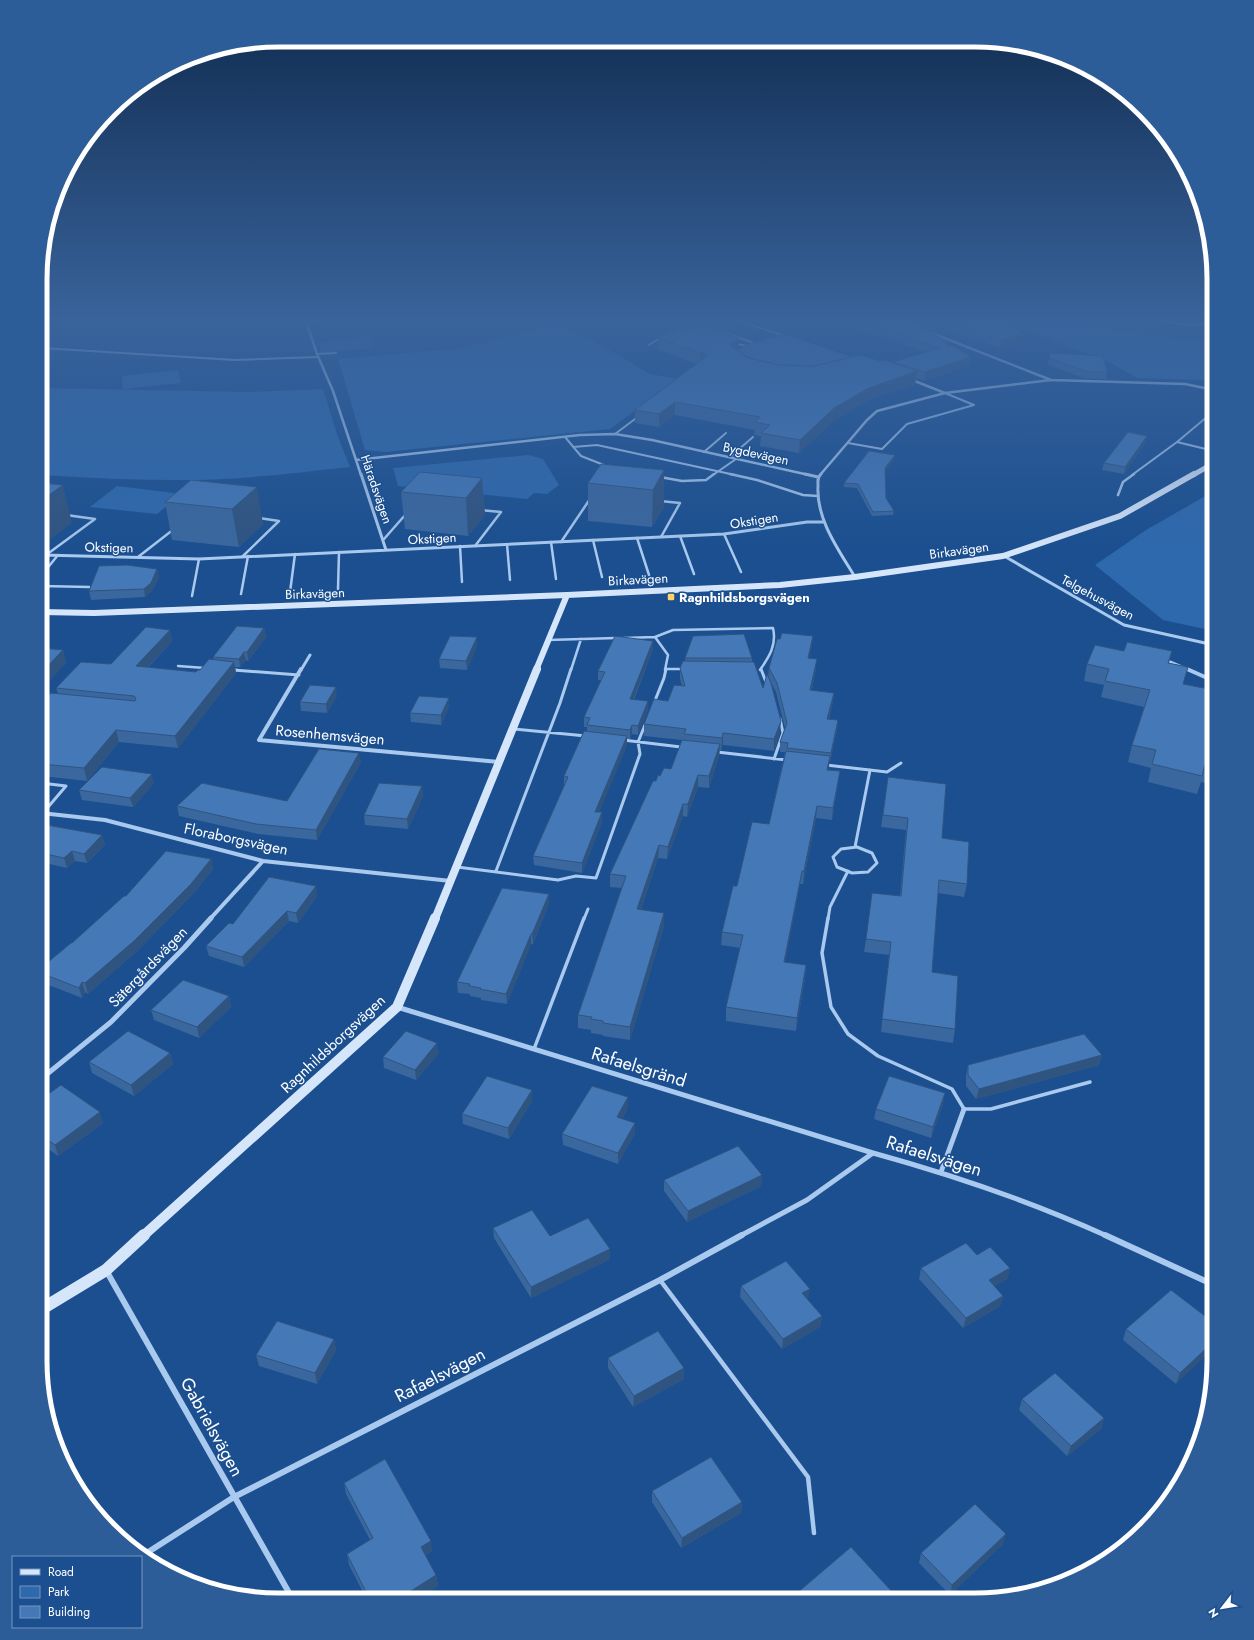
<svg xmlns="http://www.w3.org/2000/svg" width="1254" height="1640" font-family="Jost,sans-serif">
<rect width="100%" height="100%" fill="#1b4f8f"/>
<path fill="#2e69ad" d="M524,321H548L592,340L650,374L678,379L610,429L385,452L365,450L338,359L462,348L539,329Z
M1007,321H1075L1106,329L1184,340H1214V379L1202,380L1137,378L1106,360L1058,343Z
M372,336L374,348L321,353L319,343Z
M178,370L181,383L123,389L122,376Z
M42,388L248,392L323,389L338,437L350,467C295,473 238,480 182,480C135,480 88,478 42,475Z
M528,455L543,459L559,485L547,494L534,493L527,499L398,486L393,468Z
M117,486L182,494L157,514L90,507Z
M1214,491V631L1163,620L1095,565L1146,530Z"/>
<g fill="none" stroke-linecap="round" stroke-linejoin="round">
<path stroke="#a9c9ee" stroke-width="2" d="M739,321L782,335
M1161,321L1188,325L1214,323
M307,324L322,321
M720,331L754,343
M735,344L749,346
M649,345L663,336L680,331
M42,348L235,360L318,357
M317,354L336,353
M615,434L639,416
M565,437L581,456L604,465
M1177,442L1214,411
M848,443L882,449L907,424L974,405L945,393
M573,447L597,445L735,475
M704,452L726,433
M730,457L753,437
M713,475L736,459
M1132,475L1177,442L1214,451"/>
<path stroke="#a9c9ee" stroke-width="2.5" d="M730,474L757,480L803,495L818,496
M660,477L682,481L706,480L714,474
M1118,495L1123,482L1134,474
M660,501L680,503L661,537
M724,534L741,572
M680,536L694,574
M637,538L649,575
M384,539L406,514
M593,540L602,577
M551,542L556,579
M561,542L590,499
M507,544L510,580
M460,546L462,582
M475,546L501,512L480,510
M46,555L95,519L66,515
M138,557L174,529
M242,557L279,521L259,518
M41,576L58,555
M41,586L89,587
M338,589L339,552
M290,592L295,554
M241,594L248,556
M192,596L199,559
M655,637L673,630L773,628C777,645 769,657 760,670
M624,638L655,637L668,655L665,670
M548,640L616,638
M178,666L205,668
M665,669H684
M233,670H237
M571,670L581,639"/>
<path stroke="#a9c9ee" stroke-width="3" d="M761,669L766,682
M233,670L299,675
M41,695L50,696
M654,703L664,678L666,669
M514,729L586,736
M623,740L681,747
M717,752L787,760
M774,759L783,733L780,719
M826,765L887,772L901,763
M41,783L66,786L43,813
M855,847L870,770
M857,847L872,853L877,863L868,872L852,873L837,867L833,857L841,849Z
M457,867L558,880L576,876L596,878L640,754L638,742L645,725
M496,871L560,703L571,669
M584,919L588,909
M828,919L830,907L848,871"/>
<path stroke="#a9c9ee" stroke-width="3.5" d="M828,918L822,953L831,1007L848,1034L878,1056L952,1089L964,1109H991L1090,1082
M534,1049L584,918"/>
<path stroke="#a9c9ee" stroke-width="4.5" d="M660,1280L808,1477L814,1533"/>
<path stroke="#a9c9ee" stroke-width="2.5" d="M306,321L317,354L333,391L361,475
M929,332L1051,380
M912,380L945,393
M356,460L580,435L615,434L652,440L809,475
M820,475L867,420L877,411L945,393L1051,380L1185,384L1214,390"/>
<path stroke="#a9c9ee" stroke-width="3" d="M361,474L386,550
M805,474L818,477
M821,474C817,478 818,481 818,486C816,519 838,549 855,577
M42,555L199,559L724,534L807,522H823
M1004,556L1124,625L1214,645
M1170,662L1189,670
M301,670L310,655"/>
<path stroke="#a9c9ee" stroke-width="4" d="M301,669L259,740L499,762
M1187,669L1214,681
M41,813L105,820L263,861L451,881
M210,919L263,861"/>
<path stroke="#a9c9ee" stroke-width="5" d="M397,1007L873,1153
M41,1079L111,1022L184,948L211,918
M941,1172L964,1109
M740,1236L807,1200L873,1153C953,1175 1032,1202 1107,1236"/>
<path stroke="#a9c9ee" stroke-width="6" d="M1105,1235L1214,1285
M107,1272L292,1598
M142,1556L234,1497L660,1280L742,1235"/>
<path stroke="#d6e6fa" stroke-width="5" d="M1193,475L1214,463"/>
<path stroke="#d6e6fa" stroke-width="6" d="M41,612L94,613L567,595L780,585L855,577L1003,556L1120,516L1194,474
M536,670L567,595"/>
<path stroke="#d6e6fa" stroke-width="8" d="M435,919L537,669"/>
<path stroke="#d6e6fa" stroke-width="10" d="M143,1236L397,1007L435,918"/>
<path stroke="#d6e6fa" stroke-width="12" d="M40,1310L106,1270L144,1235"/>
</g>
<path fill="#3a679d" d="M836,321H913L948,343V346L970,365L924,381L916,378L915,384L868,400L833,421L799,453L760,446L761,436L754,435L755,430L675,415L659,427L635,423V410L696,364L658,349V337L739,338L738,350L851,357L892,363L893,362L926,352Z
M925,321H1008L1022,342L1000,348Z
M1050,353L1107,372L1106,379L1084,378L1048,365Z
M1147,436L1145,443L1124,474L1102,470L1104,463Z
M895,455L894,459L885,471L886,498L894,511L893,515L872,516L857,488L844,487V483Z
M664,470V507L652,527L588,521V483Z
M482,478L485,515L468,536L405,529L401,492Z
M191,480L263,524L239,547L172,540L165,502Z
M157,569L159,577L152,591L145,597L91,600L89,591Z
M264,628L266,637L248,661L246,660L240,667H235L236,673L178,748L119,742L87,781L41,776V708L44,705L43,701L58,694L56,688L111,664L170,630L172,641L148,668L196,672L200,670L214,660L213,657Z
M477,637V646L467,670L440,668L439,659Z
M812,645L809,658L816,668L812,690L834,693L833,702L829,719L838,720L837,730L830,762H829L828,770L840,771L838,783L832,820L816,818L803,884H800L785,962L806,965L805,978L796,1031L726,1021V1007L740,948L721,945L722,932L737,886L769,824L785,752H780V742L785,728L776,692L768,677L769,668Z
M41,648L63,650L66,663L46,684H41Z
M653,649L634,700L648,710L638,735L632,734L630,739H627V745L599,812H602V822L582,873L534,865L533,856L564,786V776L587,731V727H584V717L601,680H598V671Z
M1124,651H1172L1169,663L1184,684L1214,690V785L1201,782L1197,794L1148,782L1151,768L1128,762L1132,745L1144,707L1101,697L1104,685L1084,681L1087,664Z
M685,658H752V662L780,733L774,751L723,745L721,750H720L719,756L709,788L698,787L687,817L683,816L667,859L658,858L641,910L664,913V926L630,1040L603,1036V1035L591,1033V1030L578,1028V1015L622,888L610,887V874L656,781L660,776L671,769L682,740L644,736V724L668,701L682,686L680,679V668L685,661Z
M337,696L327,713L301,711L300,702Z
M449,707L441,725L411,722L410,713Z
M361,762L317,840L258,834L179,816L177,806L287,801Z
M888,777L942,838L967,884L964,897L938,893L932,972L955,1029L953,1043L881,1032L889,955L864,952L866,939L900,896L906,830L881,827Z
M154,783L133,807L82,800L79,790Z
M422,786L423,796L408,829L365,825L364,815Z
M41,824L102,835L105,845L87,863L75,861L67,868L41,862Z
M211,859L213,869L193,894L137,951L88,994L85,992L82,998L41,982V968L72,943L126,896Z
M317,896L298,923L289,921L244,967L209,956L206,946L233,924Z
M549,904L533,944H531L507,1004L481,1000V998L470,996V994L458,993L457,982Z
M229,996L231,1007L199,1038L154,1020L151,1010Z
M170,1053L173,1064L134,1096L92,1073L89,1062Z
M439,1053L416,1080L384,1068L383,1057Z
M1102,1055L1099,1065L976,1099L966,1086V1076L968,1065Z
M532,1090V1101L509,1139L463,1124L462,1114Z
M945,1093L943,1104L931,1138L874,1119L876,1109Z
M628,1097V1108L622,1119L635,1133L618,1164L563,1145L562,1134Z
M40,1100L103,1123L58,1156L40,1143Z
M762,1175L761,1186L687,1222L664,1191V1180Z
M493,1228L550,1236L610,1249V1259L531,1298L494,1238Z
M977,1255L1010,1268L1007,1279L994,1286L1003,1296L1000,1306L963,1328L919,1279L921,1268Z
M741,1286L808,1300L822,1316L820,1327L782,1349L740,1297Z
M1214,1323L1176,1384L1123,1340L1126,1329Z
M334,1339L336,1350L317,1384L259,1366L256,1355Z
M608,1358L684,1368V1379L633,1407L608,1368Z
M1022,1399L1104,1418L1101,1429L1067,1456L1019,1410Z
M344,1483L432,1551L425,1556L436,1575L438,1586L418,1598H366L349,1565L347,1554L370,1540L346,1494Z
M652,1491L742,1502L741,1513L681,1548L652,1502Z
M1003,1544L950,1595L919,1563L921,1553Z"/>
<path fill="#305480" d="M1023,334L1022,342L1000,348L1001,340Z
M739,338L738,350L731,355V346L732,343Z
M704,351V364L700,365V353Z
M971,357L970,365L924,381L925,372Z
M917,371L915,384L868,400L833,421L799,453L800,440L834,408L869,388Z
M675,402V415L659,427V414Z
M1147,436L1145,443L1124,474L1125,467Z
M895,455L894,459L885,472V468Z
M664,470V507L652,527L653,490Z
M482,478L485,515L468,536L466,498Z
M63,485L72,523L42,546V500Z
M257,487L263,524L239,547L232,509Z
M157,569L159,577L152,591L145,597L144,589Z
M264,628L266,637L248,661L247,652Z
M170,630L172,641L138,678L136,666Z
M813,636L812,645L807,667L808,658Z
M477,637V646L467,670L466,661Z
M653,641V649L630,708V699Z
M63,650L66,663L46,684L43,671Z
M244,652L246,660L240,667L239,659Z
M817,659L816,668L810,699V690Z
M234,662L236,673L178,748L175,736Z
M336,687L337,696L327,713L326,704Z
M834,693L833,702L826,728L827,719Z
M449,698V707L441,725V715Z
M49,700L47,713L43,701Z
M648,701V710L638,735V726Z
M838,720L837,730L830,762L831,753Z
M781,721L780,733L774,751V739Z
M632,725V734L630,739V730Z
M116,730L119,742L87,781L84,768Z
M723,733V745L721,750L722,738Z
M627,736V745L596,821L595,812Z
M720,744L719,756L709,788V776Z
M359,753L361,762L317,840L316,830Z
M830,756L829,768L826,782L827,770Z
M840,771L838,783L832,820L833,808Z
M152,774L154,783L133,807L130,798Z
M698,775V787L687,817L688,804Z
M422,786L423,796L408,829L407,819Z
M683,804V816L667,859L668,847Z
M817,806L816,818L803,884L804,871Z
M602,812V822L582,873V863Z
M102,835L105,845L87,863L84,854Z
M659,845L658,858L637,922V909Z
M72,851L75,861L67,868L64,858Z
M211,859L213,869L193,894L137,951L88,994L85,983Z
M802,871L800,884L783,975L784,962Z
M316,886L317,896L298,923L296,913Z
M549,894V904L533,944L532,934Z
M287,911L289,921L244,967L242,957Z
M664,913V926L630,1040V1027Z
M531,934V944L507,1004L506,994Z
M806,965L805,978L796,1031L797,1018Z
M82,982L85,992L82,998L79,988Z
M229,996L231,1007L199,1038L197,1027Z
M45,1012L48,1023L41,1029V1016Z
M437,1043L439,1053L416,1080L415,1070Z
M170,1053L173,1064L134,1096L131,1085Z
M1102,1055L1099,1065L976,1099L979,1089Z
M532,1090V1101L509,1139L508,1128Z
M945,1093L943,1104L931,1138L933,1127Z
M628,1097V1108L617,1128V1117Z
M100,1112L103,1123L58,1156L55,1145Z
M635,1123V1133L618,1164V1153Z
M762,1175L761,1186L687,1222L688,1211Z
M610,1249V1259L531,1298V1287Z
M1010,1268L1007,1279L986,1291L989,1280Z
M810,1289L808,1300L801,1304L802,1293Z
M1003,1296L1000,1306L963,1328L966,1318Z
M822,1316L820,1327L782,1349L783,1339Z
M334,1339L336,1350L317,1384L315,1373Z
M1213,1342V1349L1176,1384L1180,1373Z
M684,1368V1379L633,1407L634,1396Z
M1104,1418L1101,1429L1067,1456L1071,1446Z
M742,1502L741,1513L681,1548L682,1538Z
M1006,1534L1003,1544L950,1595L952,1585Z
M431,1541L432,1551L422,1558L421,1547Z
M436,1575L438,1586L418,1598H400Z
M895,1595L894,1600H890Z"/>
<path fill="#4478b7" stroke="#305480" d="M861,321H913L916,323L948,343L947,346L952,345L971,357L925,372L893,362L940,348Z
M949,321H1008L1023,334L1001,340Z
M703,325L739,338L732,343L731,346L748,358L779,365L814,366L860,355L880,361L884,360L917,371L869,388L834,408L800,440L761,433L770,425L755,422L760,417L675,402L659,414L635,410L707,356L704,351L700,353L658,337Z
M786,334L851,357L814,366L779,365L750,358L738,350L748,344Z
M1050,353L1103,356L1107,372L1086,371L1049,358Z
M1128,432L1147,436L1125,467L1104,463Z
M869,451L895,455L885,468L886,498L894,511L873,512L858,484L844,483Z
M601,464L664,470L653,490L588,483Z
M420,472L482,478L466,498L401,492Z
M191,480L257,487L232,509L165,502Z
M42,483L63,485L42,500Z
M127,565L157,569L151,583L144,589L89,591L99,566Z
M237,626L264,628L247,652H244L239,659L213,657Z
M146,627L170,630L136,666L196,672L198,670H200L209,659L234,662L175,736L116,730L84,768L41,764V708L49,700L43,701L51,693L135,701L136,698L134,696L56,688L81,662L111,664Z
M782,633L813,636L808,658L817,659L810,690L834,693L827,719L838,720L831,753L787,748L788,743L780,742L787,723L777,683L769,668L777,639H780Z
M744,634L752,658H685L693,636Z
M450,636L477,637L466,661L439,659Z
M615,636L653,641L630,699L648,701L638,726L632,725L630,730L587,725L590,718L584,717L605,672L598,671Z
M1127,642L1172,651L1168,663L1188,667L1183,684L1214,690V766L1205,764L1202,776L1152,764L1156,750L1132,745L1150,690L1105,681L1109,669L1087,664L1095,645L1124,651Z
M41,648L63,650L43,671H41Z
M683,661L754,662L763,688L767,674L771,683L781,721L774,739L723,733L722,738L684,734L686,729L644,724L654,699L668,701L674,685L685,686L680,668Z
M310,685L336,687L326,704L300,702Z
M419,696L449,698L441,715L410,713Z
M584,731L627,736L595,812H602L582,863L533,856L568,777L564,776Z
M682,740L720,744L709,776L698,775L688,804H683L668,847L659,845L637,909L664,913L630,1027L603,1023V1021L591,1019L592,1017L578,1015L626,876L610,874L653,781H656L658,775L660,776L664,768L671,769Z
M319,749L359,753L316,830L256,824L177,806L202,783L287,801Z
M786,751L830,756L827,770L840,771L833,808L817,806L804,871H802L784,962L806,965L797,1018L726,1007L743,935L722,932L733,886H737L752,822L769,824Z
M102,767L152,774L130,798L79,790Z
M888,777L946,784L942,838L969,842L967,884L939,880L932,972L958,976L955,1029L882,1019L891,942L866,939L872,893L901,896L908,818L883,815Z
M379,783L422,786L407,819L364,815Z
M41,824L102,835L84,854L72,851L64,858L41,853Z
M166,851L211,859L191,884L134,941L85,983L82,982L79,988L41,973V968L71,943H72L124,896H126Z
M269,877L316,886L296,913L287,911L242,957L206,946L229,923L233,924Z
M502,888L549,894L532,934H531L506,994L480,989L481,988L469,986L470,984L457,982Z
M183,980L229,996L197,1027L151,1010Z
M41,1010L45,1012L41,1016Z
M128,1031L170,1053L131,1085L89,1062Z
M406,1031L437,1043L415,1070L383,1057Z
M1084,1034L1102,1055L979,1089L968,1075V1065Z
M487,1076L532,1090L508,1128L462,1114Z
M889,1076L945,1093L933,1127L876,1109Z
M61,1085L100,1112L55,1145L40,1135V1100Z
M592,1086L628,1097L617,1117L635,1123L618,1153L562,1134Z
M738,1146L762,1175L688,1211L664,1180Z
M532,1210L550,1236L588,1218L610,1249L531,1287L493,1228Z
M966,1243L977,1255L990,1247L1010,1268L989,1280L1003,1296L966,1318L921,1268Z
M786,1261L810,1289L802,1293L822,1316L783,1339L741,1286Z
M1171,1290L1214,1323L1213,1342L1180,1373L1126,1329Z
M277,1321L334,1339L315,1373L256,1355Z
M658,1331L684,1368L634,1396L608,1358Z
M1055,1373L1104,1418L1071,1446L1022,1399Z
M711,1457L742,1502L682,1538L652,1491Z
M385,1459L431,1541L421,1547L436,1575L400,1598H369L347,1554L373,1538L344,1483Z
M975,1504L1006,1534L952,1585L921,1553Z
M851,1547L895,1595L890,1600L790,1599Z"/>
<linearGradient id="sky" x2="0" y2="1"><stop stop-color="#0f2b4f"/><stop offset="0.58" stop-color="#39639b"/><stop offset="1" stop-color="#39639b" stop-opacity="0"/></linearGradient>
<rect width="1254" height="551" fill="url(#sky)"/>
<rect fill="#ffd166" stroke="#1b4f8f" stroke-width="1.5" x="667" y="593" width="8" height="8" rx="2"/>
<g text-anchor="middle" stroke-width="3" stroke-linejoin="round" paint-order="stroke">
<g font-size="13" fill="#fff" stroke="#1b4f8f">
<text transform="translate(756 453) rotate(12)" y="5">Bygdevägen</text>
<text transform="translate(377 489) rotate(71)" y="5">Häradsvägen</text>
<text transform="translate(754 520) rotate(-9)" y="5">Okstigen</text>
<text transform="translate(432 538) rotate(-3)" y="5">Okstigen</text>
<text transform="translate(109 547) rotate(1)" y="5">Okstigen</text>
<text transform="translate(959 550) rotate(-8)" y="5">Birkavägen</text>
<text transform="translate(638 579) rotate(-3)" y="5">Birkavägen</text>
<text transform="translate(315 593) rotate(-2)" y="5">Birkavägen</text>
<text transform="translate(1098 597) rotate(28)" y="5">Telgehusvägen</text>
</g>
<g font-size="13" font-weight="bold" fill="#fff" stroke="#1b4f8f" text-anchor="start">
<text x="679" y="602">Ragnhildsborgsvägen</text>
</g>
<g font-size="15" fill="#fff" stroke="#1b4f8f">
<text transform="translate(330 735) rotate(5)" y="5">Rosenhemsvägen</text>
<text transform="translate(236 839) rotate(12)" y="5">Floraborgsvägen</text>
<text transform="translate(148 967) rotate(-46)" y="5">Sätergårdsvägen</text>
<text transform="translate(333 1044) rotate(-43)" y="5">Ragnhildsborgsvägen</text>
</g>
<g font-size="18" fill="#fff" stroke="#1b4f8f">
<text transform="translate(639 1067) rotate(17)" y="6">Rafaelsgränd</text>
<text transform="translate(934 1156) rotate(17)" y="6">Rafaelsvägen</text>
<text transform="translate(440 1375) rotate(-27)" y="6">Rafaelsvägen</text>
<text transform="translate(212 1427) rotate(61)" y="6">Gabrielsvägen</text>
</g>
</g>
<path d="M0 0H1254V1640H0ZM279 47H975A232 232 0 0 1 1207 279V1361A232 232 0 0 1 975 1593H279A232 232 0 0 1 47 1361V279A232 232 0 0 1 279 47Z" fill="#2d5d98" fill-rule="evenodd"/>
<path fill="none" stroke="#fff" stroke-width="5" d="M279 47H975A232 232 0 0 1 1207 279V1361A232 232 0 0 1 975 1593H279A232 232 0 0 1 47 1361V279A232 232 0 0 1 279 47Z"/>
<rect x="12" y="1556" width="130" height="72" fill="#1b4f8f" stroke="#7695bc"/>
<rect x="20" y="1569" width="20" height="6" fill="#d6e6fa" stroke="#7695bc"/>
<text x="48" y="1576" font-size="12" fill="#ffffff">Road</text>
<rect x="20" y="1586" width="20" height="12" fill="#2e69ad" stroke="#7695bc"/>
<text x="48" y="1596" font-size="12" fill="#ffffff">Park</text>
<rect x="20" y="1606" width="20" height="12" fill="#4478b7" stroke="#7695bc"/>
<text x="48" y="1616" font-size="12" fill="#ffffff">Building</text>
<g transform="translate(1222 1608) rotate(239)" stroke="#1b4f8f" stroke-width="3" paint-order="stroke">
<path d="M0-3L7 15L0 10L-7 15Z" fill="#ffffff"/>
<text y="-6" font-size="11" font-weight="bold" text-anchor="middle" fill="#ffffff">N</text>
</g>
</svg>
